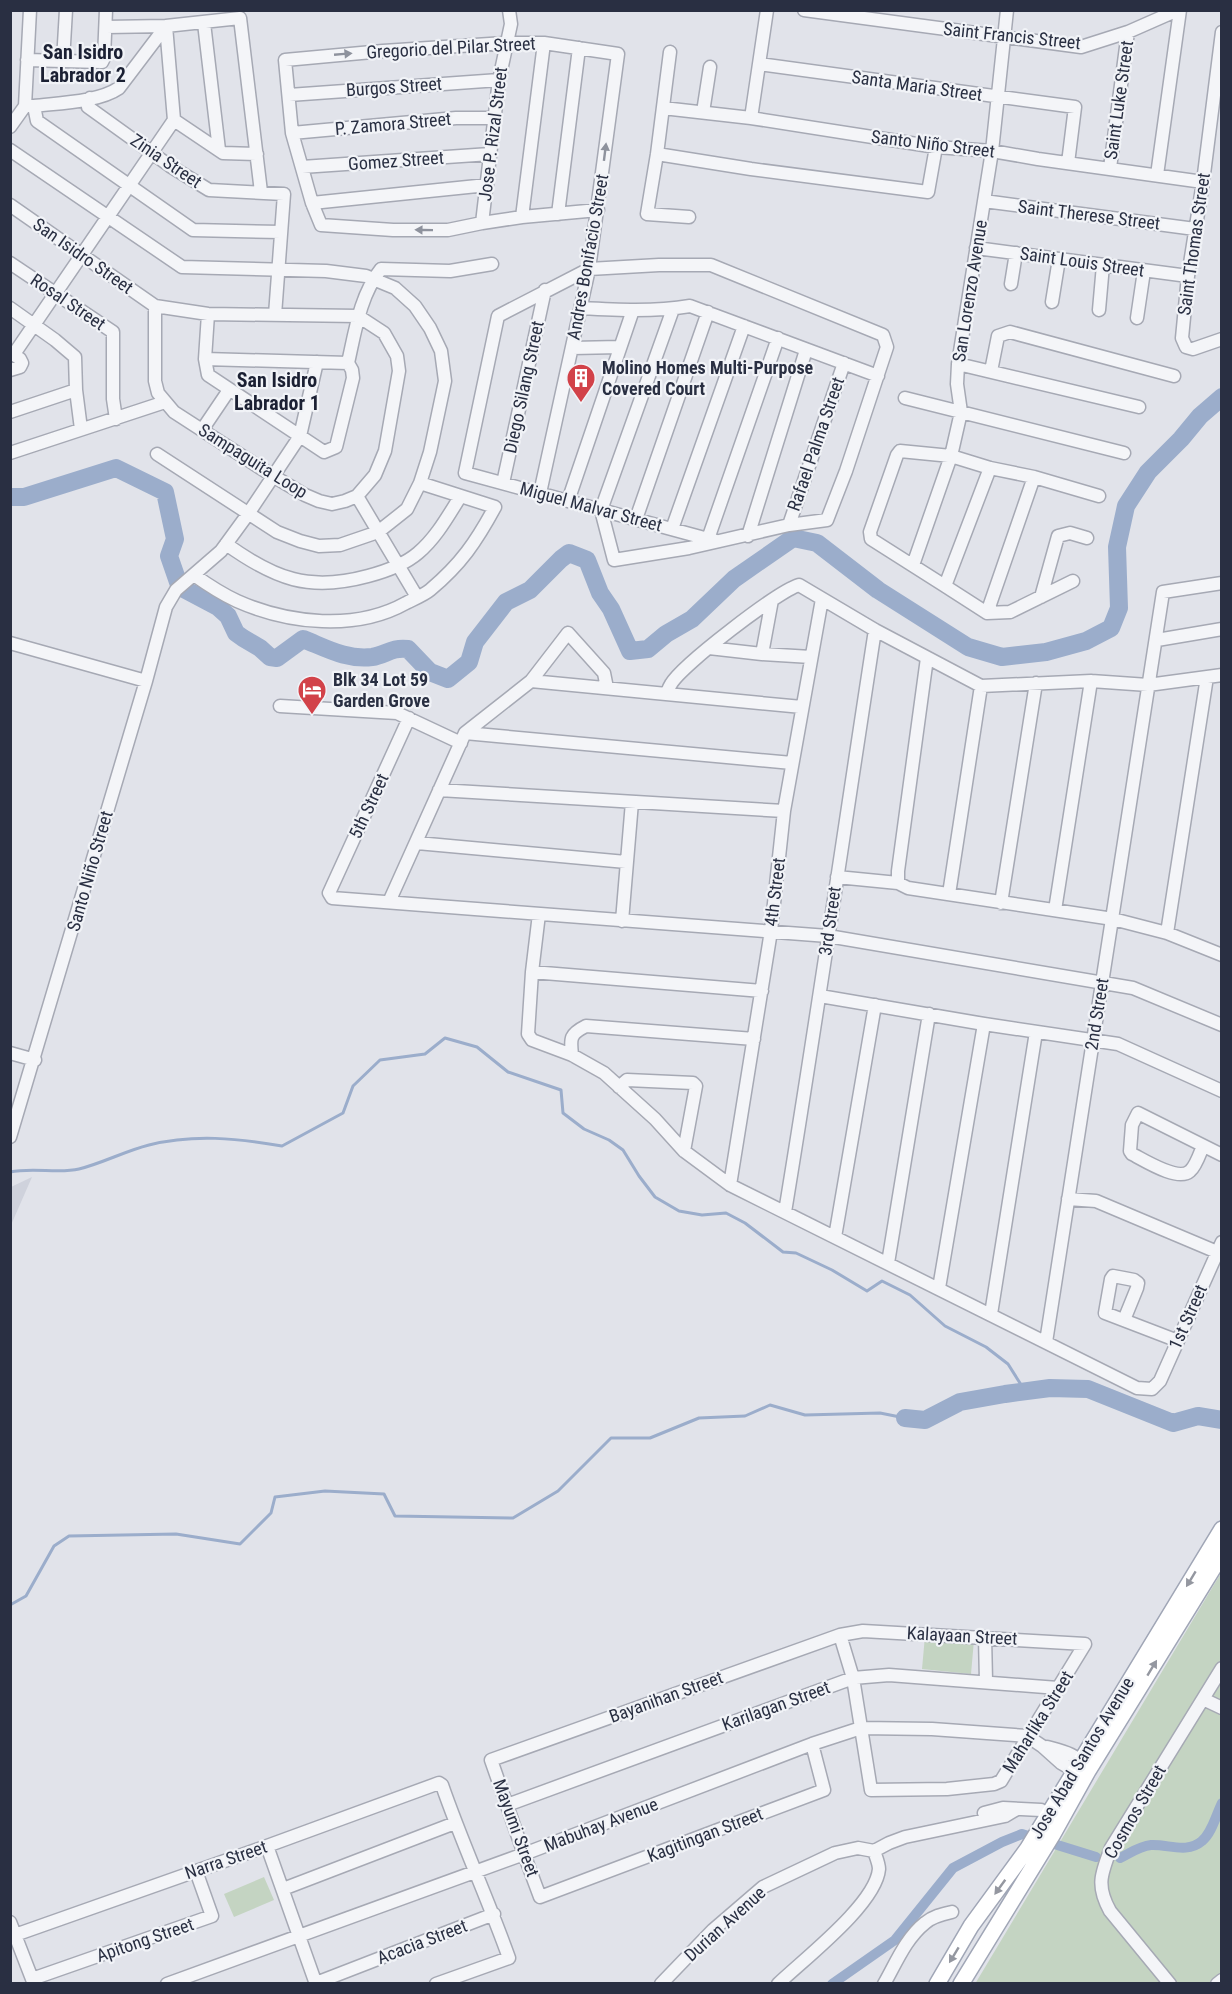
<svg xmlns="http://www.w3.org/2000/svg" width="1232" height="1994" font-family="'Roboto Condensed',sans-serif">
<rect width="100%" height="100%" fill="#e1e3ea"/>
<path fill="#cfd2dc" d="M32,1177L11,1225V1187Z"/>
<path fill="#c4d4c2" d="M1221,1573V1983L975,1984Z
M925,1636L974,1640L971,1674L922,1669Z
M264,1877L274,1900L234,1917L224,1894Z"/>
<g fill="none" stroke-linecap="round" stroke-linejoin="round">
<path stroke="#9badcb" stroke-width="3" d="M10,1172C33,1167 59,1174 79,1169C103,1163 125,1151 149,1145C193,1134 237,1138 282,1146L343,1113L353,1086L380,1060L425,1054L445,1038L477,1047L508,1072L561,1090L563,1113L584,1129L609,1140L623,1150L639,1176L655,1197L679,1211L702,1215L726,1213L745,1223L783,1252L796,1253L832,1270L867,1291L882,1281L910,1295L945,1326L986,1347L1008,1364L1025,1391
M10,1605L26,1596L54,1546L69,1536L176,1534L240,1544L271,1513L275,1497L325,1491L384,1494L395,1516L513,1518L558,1491L611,1438H650L699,1418L745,1416L770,1405L805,1415L880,1413L905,1418"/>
<path stroke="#9badcb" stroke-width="10" d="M1120,1858C1130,1853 1140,1846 1151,1845C1168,1844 1187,1854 1202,1841C1212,1833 1216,1815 1222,1803
M832,1984L895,1940L953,1868L1002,1842L1022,1834L1096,1857"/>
<path stroke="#9badcb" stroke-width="18" d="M10,497H24L116,468L165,492L175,539L169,556L178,582L184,589L218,607L228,616L236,633L243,638L260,648L270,657L277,658L303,639C326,648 346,660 372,657C386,655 391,647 408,649L430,672L448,679L469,662L475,642L506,602L530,590L561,559L569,553L587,560L600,593L611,609L630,651L648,649L666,634L692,619L734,579L793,538L817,543L878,590L968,647L1002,657L1046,652L1086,641L1111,628L1119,608L1117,547L1126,506L1148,472L1181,439L1200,416L1222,397
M905,1418L925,1420L960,1402L1005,1394L1050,1388L1088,1389L1173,1423L1198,1416L1222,1420"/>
<g stroke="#a6a9b4" stroke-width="15">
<path id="minor" d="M66,10L63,61L102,62L104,58L106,10
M804,10L1081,47L1128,32L1178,10
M204,23L219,150
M106,27L166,26L240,18L261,192
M1222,32L1203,182L1188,276L1182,338L1186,347L1193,349L1222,339
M670,52L657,154L647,214L689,217
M27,60L63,61
M759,64L1075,107L1068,163
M289,95L499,80
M90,98L88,107L170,166L209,190L284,194L275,315
M25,106H34C58,103 99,102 119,88L166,26
M25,106L30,10
M34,106L37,121L193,230L281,232
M663,108L751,118L936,147L992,151L1038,159L1203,182
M703,112L710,67
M751,118L767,10
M174,120L223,153L257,154
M10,127L25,106
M292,133L456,118H495
M10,150L182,267L326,271L366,276L395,288L415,306L430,328L441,351L445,381L430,452L420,483L407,509L378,532L340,545L319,546L300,541L277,532L157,454
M657,154L751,169L928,192L936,147
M302,167L490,154
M1110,168L1128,32
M1157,175L1180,10
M984,201L1195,229
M312,203L487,185
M10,205L155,306L208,314L358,316L384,333L397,356L399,371L385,451L375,475L357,496L345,501L332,504L319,501L305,495L273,476L174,412L158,393L155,381V306
M558,214L579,48
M522,217L544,43
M482,223L499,80L511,24L509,10
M976,248L1188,276
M10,263L113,332V399L116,419
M1011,284L1016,253
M1052,302L1059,259
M10,308L55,340L75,357L76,390L81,429
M581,308C617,310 654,312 690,306L878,376
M673,309L601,510L614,560L689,548L789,525L827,520L846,471L887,347L883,335L711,265H659L589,269L498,316L465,473C546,495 627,517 708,539L717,541
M1099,310L1103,265
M208,314L205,359L208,375L324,452L336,447L353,378L352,370L348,363C355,332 360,295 381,269L450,271L492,264
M1137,318L1144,271
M572,348L620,347
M10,352L20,359L22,363L20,367L10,370
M14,354L174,120L166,26
M205,359L348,363
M958,364L1139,407
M991,371L998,336L1010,332L1174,376
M905,398L1124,453
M10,412L76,390
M202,430L229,390
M10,453L165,402
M990,468L945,586L871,539L870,532L897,455L900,451L951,456L990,468L1034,477L1099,496
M503,483L545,290
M540,493L589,269L618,54L544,43H505L383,51L285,60L292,133L312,203L321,225L393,230H448L482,223L522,217L598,210
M357,496L417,597
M568,501L633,310
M636,519L708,312
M789,525L844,363
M672,529L744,326
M748,536L806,350
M708,539L778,338
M226,544C275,579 309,592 368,576C387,571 404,565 418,553C436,538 448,516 460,497
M913,565L951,456L961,412L957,384L958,364L992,151L1007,10
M194,575C208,585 222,594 237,601C289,624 356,631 406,603C414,599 424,595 430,590C461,564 476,542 495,507L420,483
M945,586L987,613L1010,612L1073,581
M1041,597L1058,536L1070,533L1087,538
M987,613L1034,477
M1157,640L1222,629
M10,643L146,681
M709,648L762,654L811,657
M762,654L772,600
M531,681L802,707
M667,693C668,690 669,687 671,684C682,665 778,591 799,585L875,630L981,686L1091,681L1148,685L1222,675
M280,706L397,713L461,743
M409,718L329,893L332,898L828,936L1133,988L1222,1025
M465,733L792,763
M439,790L784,811
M417,843L626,862
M837,877L898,883L908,888L1113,919L1167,933L1222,955
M898,883V871L927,658
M949,894L981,686
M389,902L465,733L531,681L568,633L604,673L607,688
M1001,903L1036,683
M1055,910L1091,681
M539,914L532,972L528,1034L532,1040L572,1055L604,1073L655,1119L684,1151L730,1185L1137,1388L1152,1389L1160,1381L1222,1242
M622,921L632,802
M1167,933L1207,677
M532,972L762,991
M820,996L984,1024L1118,1044L1222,1091
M10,1053L35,1060
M572,1055C570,1038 570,1034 586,1026L754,1039
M619,1087L627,1080L693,1083L696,1086L684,1151
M10,1137L146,681L166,607L176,590L221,551L248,514L300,436L317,362
M1203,1146C1200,1153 1196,1166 1190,1171C1178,1182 1144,1160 1132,1154L1130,1151L1132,1125L1138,1113L1222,1155
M730,1185L771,931L784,811L822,599
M1068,1199L1096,1201L1217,1252
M785,1212C817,1018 845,824 875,630
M835,1237L875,1005
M888,1263L929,1014
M939,1288L984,1024
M991,1314L1036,1032
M1124,1320L1137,1288L1138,1283L1134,1280L1113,1276L1111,1279L1105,1313L1178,1341
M1046,1342L1163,592L1222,583
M985,1637L986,1681
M1203,1699L1222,1708
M812,1744L824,1790L540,1897L524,1854L491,1760L840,1635L863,1631L1085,1644L1001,1781L994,1784L947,1789L871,1790L853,1678L840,1635
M1047,1747C1061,1751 1077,1754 1086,1767
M507,1805L853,1678L889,1675L1058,1688
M984,1813L1003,1808L1041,1810L1056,1820
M267,1846L316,1984
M283,1889L455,1823
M10,1922L34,1984
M15,1935L267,1846L439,1783L442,1785C462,1843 488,1899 509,1958L436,1984
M32,1979L212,1916L196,1871
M316,1983L494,1914
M167,1984L524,1854L812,1744L861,1728L932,1729L1027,1736L1042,1746L1061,1763L1075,1771H1083
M661,1984L713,1930L763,1887L835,1853L858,1848L874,1851L889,1843L905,1837L1005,1816L1017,1809
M778,1984C804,1959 876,1904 879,1869C879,1864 876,1857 874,1851
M884,1984C896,1963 906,1938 925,1923C933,1916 943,1914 952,1912
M1170,1984L1110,1911C1096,1886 1101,1874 1111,1848L1222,1668
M1217,1984L1222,1980"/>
</g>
<g stroke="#a0a6b6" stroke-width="18">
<path id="major" d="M937,1984L971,1926L1028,1848L1222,1529
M961,1984L1053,1834L1088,1771L1222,1554"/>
</g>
<use href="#minor" stroke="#f4f5f8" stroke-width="12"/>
<use href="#major" stroke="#fff" stroke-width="15"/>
</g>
<defs><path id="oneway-solid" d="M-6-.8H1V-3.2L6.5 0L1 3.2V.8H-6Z" transform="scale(1.5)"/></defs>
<g fill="#8e929d">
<use href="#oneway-solid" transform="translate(343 54) rotate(-5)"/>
<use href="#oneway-solid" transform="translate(605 152) rotate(-83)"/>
<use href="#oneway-solid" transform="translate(424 230) rotate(-179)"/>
</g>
<g fill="#9497a0">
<use href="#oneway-solid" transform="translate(1191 1579) rotate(121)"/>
<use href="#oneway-solid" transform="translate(1152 1668) rotate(-59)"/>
<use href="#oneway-solid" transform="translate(1000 1887) rotate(126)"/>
<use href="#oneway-solid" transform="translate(954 1955) rotate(121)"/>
</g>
<defs>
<g id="building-pin" transform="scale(1.5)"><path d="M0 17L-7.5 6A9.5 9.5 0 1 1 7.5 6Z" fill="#d24249" stroke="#f1f3f7"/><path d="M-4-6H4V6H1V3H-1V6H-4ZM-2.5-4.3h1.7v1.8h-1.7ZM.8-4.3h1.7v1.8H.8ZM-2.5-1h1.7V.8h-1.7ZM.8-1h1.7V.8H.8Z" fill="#fff"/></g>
<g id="hotel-pin" transform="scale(1.5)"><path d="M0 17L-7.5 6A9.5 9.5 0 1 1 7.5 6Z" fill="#d24249" stroke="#f1f3f7"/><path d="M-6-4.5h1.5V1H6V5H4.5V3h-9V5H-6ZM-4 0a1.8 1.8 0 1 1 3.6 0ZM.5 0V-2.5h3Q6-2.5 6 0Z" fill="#fff"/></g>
</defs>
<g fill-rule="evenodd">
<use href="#building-pin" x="581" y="378"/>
<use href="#hotel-pin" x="312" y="690"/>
</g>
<g text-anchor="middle" stroke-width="4.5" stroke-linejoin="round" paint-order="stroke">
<g font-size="18" fill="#292f42" stroke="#f1f3f7">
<text transform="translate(1012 36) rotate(6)" y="6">Saint Francis Street</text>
<text transform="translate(451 48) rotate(-3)" y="6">Gregorio del Pilar Street</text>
<text transform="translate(917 86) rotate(8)" y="6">Santa Maria Street</text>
<text transform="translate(394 87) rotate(-4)" y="6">Burgos Street</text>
<text transform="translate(1119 100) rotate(-82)" y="6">Saint Luke Street</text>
<text transform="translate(393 124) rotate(-5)" y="6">P. Zamora Street</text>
<text transform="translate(493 134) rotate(-83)" y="6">Jose P. Rizal Street</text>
<text transform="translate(933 144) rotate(7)" y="6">Santo Niño Street</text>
<text transform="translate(166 161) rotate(34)" y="6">Zinia Street</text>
<text transform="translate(396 161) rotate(-4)" y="6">Gomez Street</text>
<text transform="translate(1089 215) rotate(7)" y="6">Saint Therese Street</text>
<text transform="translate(1194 244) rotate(-82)" y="6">Saint Thomas Street</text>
<text transform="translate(83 256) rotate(35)" y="6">San Isidro Street</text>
<text transform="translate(588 257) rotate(-80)" y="6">Andres Bonifacio Street</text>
<text transform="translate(1082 262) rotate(8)" y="6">Saint Louis Street</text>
<text transform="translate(970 291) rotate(-81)" y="6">San Lorenzo Avenue</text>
<text transform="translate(68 302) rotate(34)" y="6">Rosal Street</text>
<text transform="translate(524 387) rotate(-78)" y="6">Diego Silang Street</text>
<text transform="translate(816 444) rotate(-71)" y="6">Rafael Palma Street</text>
<text transform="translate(253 461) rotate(32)" y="6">Sampaguita Loop</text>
<text transform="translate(591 507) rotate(15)" y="6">Miguel Malvar Street</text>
<text transform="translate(369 806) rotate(-65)" y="6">5th Street</text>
<text transform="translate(90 871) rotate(-74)" y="6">Santo Niño Street</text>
<text transform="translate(775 892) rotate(-83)" y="6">4th Street</text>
<text transform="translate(830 921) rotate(-82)" y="6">3rd Street</text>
<text transform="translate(1097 1014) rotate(-81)" y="6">2nd Street</text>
<text transform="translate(1188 1317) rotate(-66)" y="6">1st Street</text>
<text transform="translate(962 1636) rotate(3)" y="6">Kalayaan Street</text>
<text transform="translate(666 1697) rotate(-20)" y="6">Bayanihan Street</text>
<text transform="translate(776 1706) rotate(-20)" y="6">Karilagan Street</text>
<text transform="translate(1038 1722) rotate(-58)" y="6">Maharlika Street</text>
<text transform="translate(1082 1758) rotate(-59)" y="6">Jose Abad Santos Avenue</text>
<text transform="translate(1135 1812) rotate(-60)" y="6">Cosmos Street</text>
<text transform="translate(601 1825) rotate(-21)" y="6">Mabuhay Avenue</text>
<text transform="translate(516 1828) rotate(70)" y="6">Mayumi Street</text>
<text transform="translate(705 1835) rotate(-21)" y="6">Kagitingan Street</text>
<text transform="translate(226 1860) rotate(-19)" y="6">Narra Street</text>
<text transform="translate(725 1924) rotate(-42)" y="6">Durian Avenue</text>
<text transform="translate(145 1940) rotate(-19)" y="6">Apitong Street</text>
<text transform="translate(422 1942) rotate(-21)" y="6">Acacia Street</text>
</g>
<g font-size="18" font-weight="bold" fill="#292f42" stroke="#f1f3f7" text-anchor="start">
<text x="602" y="374">Molino Homes Multi-Purpose<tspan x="602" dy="21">Covered Court</tspan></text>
<text x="333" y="686">Blk 34 Lot 59<tspan x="333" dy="21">Garden Grove</tspan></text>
</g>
<g font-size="20" font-weight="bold" fill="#1b2033" stroke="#f1f3f7">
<text x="83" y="59">San Isidro<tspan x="83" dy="23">Labrador 2</tspan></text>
<text x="277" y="387">San Isidro<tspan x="277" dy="23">Labrador 1</tspan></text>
</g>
</g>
<rect width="1232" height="1994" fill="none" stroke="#292f42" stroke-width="24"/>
</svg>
